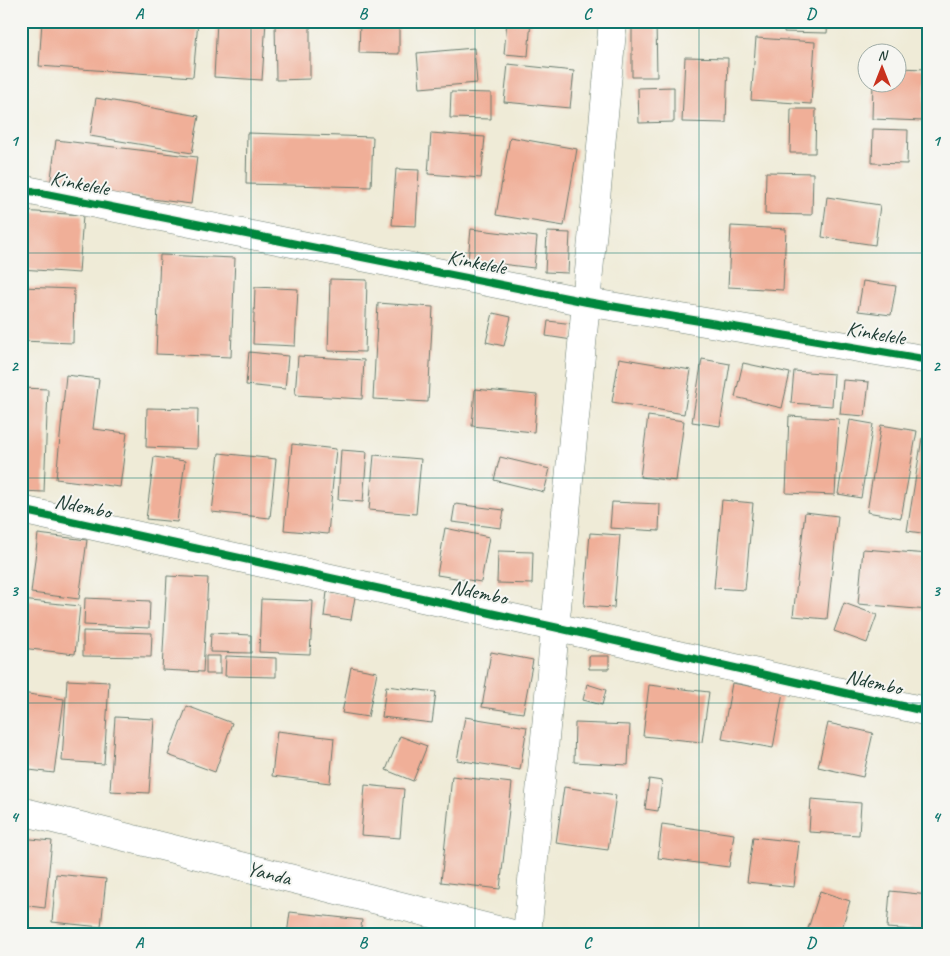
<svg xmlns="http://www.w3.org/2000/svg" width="950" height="956" font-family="Caveat,sans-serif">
<rect width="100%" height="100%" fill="#f6f6f2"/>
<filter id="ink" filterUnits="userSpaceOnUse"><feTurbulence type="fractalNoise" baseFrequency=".02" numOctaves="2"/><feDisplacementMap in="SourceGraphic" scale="10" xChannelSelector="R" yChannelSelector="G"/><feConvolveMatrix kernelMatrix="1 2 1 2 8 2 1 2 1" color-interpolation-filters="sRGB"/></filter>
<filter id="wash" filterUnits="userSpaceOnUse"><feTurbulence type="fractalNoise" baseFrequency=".0096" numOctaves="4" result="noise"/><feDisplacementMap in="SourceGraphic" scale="20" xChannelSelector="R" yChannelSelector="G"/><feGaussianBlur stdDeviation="1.12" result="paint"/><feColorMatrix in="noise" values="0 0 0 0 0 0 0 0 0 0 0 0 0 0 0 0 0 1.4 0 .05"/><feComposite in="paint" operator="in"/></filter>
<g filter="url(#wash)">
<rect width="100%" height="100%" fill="#efebd7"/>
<g id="blocks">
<path fill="#f0af98" d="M42,21H198L193,77L39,66Z
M217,21H266L262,80L214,77Z
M275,21H310V79L276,80Z
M360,21H399V54L359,53Z
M507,21H531L528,56L504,54Z
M632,21H656L657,77H632Z
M785,21H828L827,33L784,32Z
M756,38L815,42L811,104L751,100Z
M474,48L477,83L420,88L417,53Z
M685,57L728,58L726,123L682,122Z
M508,64L574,71L570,108L504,102Z
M898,68L926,69L923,121L872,119L873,82H898Z
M674,87V122L639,123L638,88Z
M451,92L491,93V119L450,118Z
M96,98L199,116L192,153L90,136Z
M791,109H816L815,153H790Z
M873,129L908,130L907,164L872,163Z
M247,133L373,137L371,187L246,184Z
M431,133L485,137L481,178L428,174Z
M510,137L577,149L564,226L496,215Z
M56,140L197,157L191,204L50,186Z
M396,169L419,170L416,226L392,225Z
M766,172L813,173L812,215L765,214Z
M827,197L880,205L875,245L822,237Z
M21,211L83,215L79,273L21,269Z
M731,226L786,229L783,290L728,287Z
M471,229L537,237L534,268L468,260Z
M547,232L570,233L568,273L545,272Z
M160,255L235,258L231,357L156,354Z
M330,279L367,280L365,352L328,351Z
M863,281L896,286L891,315L858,311Z
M21,287L74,289L73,343L21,341Z
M255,287L298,289L295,346L253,344Z
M378,303L433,307L428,402L373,399Z
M493,313L511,317L504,346L486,342Z
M548,321L574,324L572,340L546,336Z
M249,352L288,356L285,389L246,385Z
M298,356L364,360L362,399L295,395Z
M619,358L691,370L684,414L612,402Z
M702,359L730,364L720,426L692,422Z
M743,363L790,373L782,408L735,397Z
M794,371L834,374L832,406L791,403Z
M66,375L99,379L93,429L127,433L120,487L56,479Z
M843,380L869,382L865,416L840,414Z
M21,388L48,389L44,492L21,491Z
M475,389L537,395L534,432L472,426Z
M147,408L198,409L197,449L146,447Z
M648,416L684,421L676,481L640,477Z
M789,416L839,419L835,495L786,493Z
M850,420L873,424L861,498L838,494Z
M881,425L917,431L901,518L867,512Z
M922,438L929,439V534L907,531Z
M292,444L336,449L328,534L284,530Z
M341,450L367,452L363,502L338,500Z
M219,453L276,459L270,518L212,512Z
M374,455L421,459L416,514L369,510Z
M154,457L185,461L177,522L146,519Z
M500,457L550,469L544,492L494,480Z
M722,500L753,503L745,590L714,588Z
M612,502L660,504L659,531L610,528Z
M455,504L504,510L501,528L452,522Z
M805,512L838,516L827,619L793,616Z
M445,528L489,537L481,582L437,575Z
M590,533L620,535L614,608L584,606Z
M38,534L87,540L79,599L31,593Z
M863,549L929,554L928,610L858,604Z
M498,551L533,552L532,584L497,583Z
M167,576L208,578L203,672L162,670Z
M327,592L355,597L351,620L324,616Z
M85,598L150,601L149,628L84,625Z
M261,599L313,601L310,654L259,652Z
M21,600L80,606L75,654L21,648Z
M844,603L877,615L867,643L834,631Z
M83,631L152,633L151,657L83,656Z
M211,633L251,635V653L210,652Z
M491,652L533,660L523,713L482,707Z
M206,656H220V674H206Z
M226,656L276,658V677L225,676Z
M589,656H609V669H589Z
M351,667L377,672L368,717L342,713Z
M67,680L109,682L104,764L62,761Z
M732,683L783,692L773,748L722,739Z
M587,684L606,690L602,705L583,700Z
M649,685L709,692L702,742L643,736Z
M386,686L436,692L432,723L382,717Z
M21,693L64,699L54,773L21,769Z
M187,706L232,723L215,772L168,755Z
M115,717L154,719L149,793L110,791Z
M465,717L527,727L520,770L457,760Z
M575,723L630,725L628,765L574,762Z
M828,723L873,733L863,777L818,767Z
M277,731L334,738L330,783L272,776Z
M400,736L427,746L413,781L386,770Z
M452,776L512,783L500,889L441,882Z
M649,779L662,781L658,811L645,809Z
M365,785L404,789L400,838L361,835Z
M564,787L616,795L608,850L556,843Z
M811,799L861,803L859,835L809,832Z
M662,824L734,834L729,867L658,858Z
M753,837L799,842L794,887L747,882Z
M21,838L52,841L45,908L21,905Z
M56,874L106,879L101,927L52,922Z
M820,891L850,901L840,935H806Z
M890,891L929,895V931L887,928Z
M21,911H25L23,935H21Z
M290,912L362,920L360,935H287Z"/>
</g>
</g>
<g filter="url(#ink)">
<use href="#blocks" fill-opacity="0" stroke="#687a6d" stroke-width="1"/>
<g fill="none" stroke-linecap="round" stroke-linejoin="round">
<g stroke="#687a6d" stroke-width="29">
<path id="street" d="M21,189L587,302L929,360
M21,510L554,627L929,712
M21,811L517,935
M527,935C553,630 585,326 613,21"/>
</g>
<use href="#street" stroke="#fff" stroke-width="28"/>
<g stroke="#f6f6f2" stroke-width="11">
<path id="cycleway" d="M21,189L587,302L929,360
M21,510L554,627L929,712"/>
</g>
<use href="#cycleway" stroke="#00873e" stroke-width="8"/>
</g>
</g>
<path fill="none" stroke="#0f766e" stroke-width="1" stroke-opacity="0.55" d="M251,21V935M475,21V935M699,21V935M21,253H929M21,478H929M21,703H929"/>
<g text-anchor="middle" stroke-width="4" stroke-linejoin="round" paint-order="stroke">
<g font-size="21" fill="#1f3d34" stroke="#f6f6f2">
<text transform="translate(80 183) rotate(11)" y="7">Kinkelele</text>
<text transform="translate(477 262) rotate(11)" y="7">Kinkelele</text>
<text transform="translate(876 333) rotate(10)" y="7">Kinkelele</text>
<text transform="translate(83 506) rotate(12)" y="7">Ndembo</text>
<text transform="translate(479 592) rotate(12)" y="7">Ndembo</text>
<text transform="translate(874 682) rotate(13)" y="7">Ndembo</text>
<text transform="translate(269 873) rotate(14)" y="7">Yanda</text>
</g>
</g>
<rect width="950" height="956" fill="none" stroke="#f6f6f2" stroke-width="55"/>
<g transform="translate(882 68)"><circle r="24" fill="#f6f6f2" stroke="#a0aca6"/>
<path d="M0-4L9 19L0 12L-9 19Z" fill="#c8321e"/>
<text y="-8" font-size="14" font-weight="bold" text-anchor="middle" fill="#1f3d34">N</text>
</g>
<rect x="28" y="28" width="894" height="900" fill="none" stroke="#0f766e" stroke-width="2"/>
<g font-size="16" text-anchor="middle" font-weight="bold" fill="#0f766e">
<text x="139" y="19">A</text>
<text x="363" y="19">B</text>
<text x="587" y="19">C</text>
<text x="811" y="19">D</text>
<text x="14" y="146">1</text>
<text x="936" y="146">1</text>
<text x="14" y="371">2</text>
<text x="936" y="371">2</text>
<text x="14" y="596">3</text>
<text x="936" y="596">3</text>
<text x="14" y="822">4</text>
<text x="936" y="822">4</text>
<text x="139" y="948">A</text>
<text x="363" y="948">B</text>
<text x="587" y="948">C</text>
<text x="811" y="948">D</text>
</g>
</svg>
